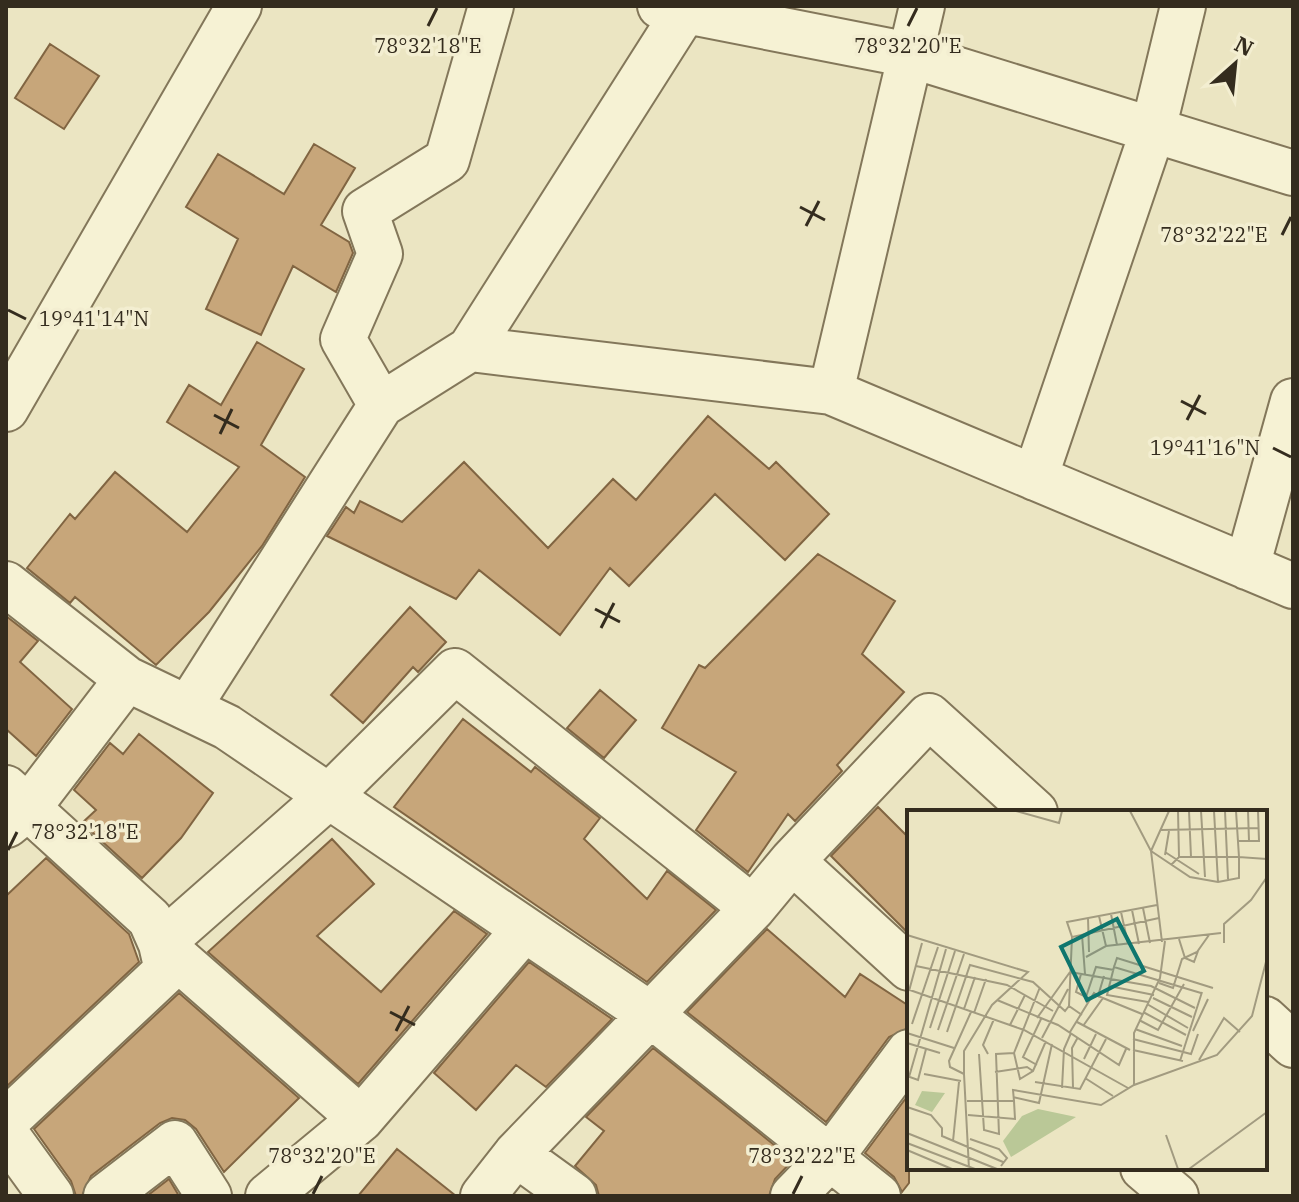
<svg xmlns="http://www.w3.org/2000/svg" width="1299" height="1202" font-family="'IBM Plex Serif',serif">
<rect width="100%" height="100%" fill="#ebe5c2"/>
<path fill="#c7a67a" stroke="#816542" stroke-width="2" d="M50,44L99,76L64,129L15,98Z
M314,144L355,168L321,225L349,242L353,253L336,292L293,266L261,335L206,309L238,239L186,207L218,154L284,194Z
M257,342L304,369L261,445L305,477L262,546L209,612L156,665L75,597L70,603L27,568L70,514L75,519L115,472L187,532L239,467L167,422L189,385L221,405Z
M708,416L769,469L776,462L829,514L785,560L715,494L629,586L610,568L560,635L479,570L456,599L327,536L346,507L354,513L360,501L402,522L464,462L548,548L613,479L636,500Z
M818,554L895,601L862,654L904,692L837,765L842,771L795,821L788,814L748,872L696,830L736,772L662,728L699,665L705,668Z
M410,607L446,642L418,672L413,667L363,723L331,695Z
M6,616L38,641L20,662L72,709L36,756L6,729Z
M600,690L636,720L604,758L567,728Z
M463,719L531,772L535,767L600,818L584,839L647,899L667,871L716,910L647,982L394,807Z
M139,734L213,793L181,838L142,878L82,823L96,810L74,790L110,743L123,754Z
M878,807L909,838V934L831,856Z
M332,839L374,884L317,936L381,992L454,911L487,934L358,1084L208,952Z
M46,858L129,934L139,962L6,1087V896Z
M767,929L845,997L860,974L909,1006V1028L889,1037L826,1122L687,1012Z
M529,962L612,1019L546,1087L516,1065L476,1110L434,1073Z
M179,993L299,1098L224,1172L196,1129L185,1120L172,1118L160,1123L91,1176L82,1196H76L71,1181L34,1129Z
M653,1048L793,1160L775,1179L769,1196H599L596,1185L575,1166L604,1131L586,1117Z
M909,1094V1183L902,1192L894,1177L865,1153Z
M397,1149L456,1196H358Z
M169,1179L179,1196H147Z"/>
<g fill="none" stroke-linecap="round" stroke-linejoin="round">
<g stroke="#83775a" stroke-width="48">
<path id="minor" d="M660,6L910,55L1293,173
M470,349L688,6
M831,392L922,6
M381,405L470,349L831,392L1293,586
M6,409L239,6
M1035,478L1153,130L1183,6
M1247,567L1293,401
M6,584L127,679L227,727L651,1015L878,1196
M188,708L381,405L343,339L380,254L365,211L447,160L491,6
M6,788L150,919L161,944L361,1119
M7,825L29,807L127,679
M792,861L929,716L1035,812
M1265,1019L1293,1045
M6,1121L167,970L161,944L328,797L455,671L753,908
M6,1134L51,1196
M516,1154L574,1196
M1143,1168L1176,1196
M106,1196L175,1143L209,1196
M268,1196L361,1119L523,931
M483,1196L516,1154L753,908L792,861L909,968
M793,1196L830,1158L909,1052"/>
</g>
<use href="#minor" stroke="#f6f2d4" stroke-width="44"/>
</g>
<path fill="none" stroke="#342c1e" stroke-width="3" d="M428,26L437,8M908,26L917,8M800,207L825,220M806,226L819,201M1282,235L1291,217M8,310L26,319M1181,401L1206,414M214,415L239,428M1187,420L1200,395M220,434L232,409M1273,448L1291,457M595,609L620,622M601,628L614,603M8,850L17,832M390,1012L415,1025M396,1031L409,1006M313,1194L322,1176M793,1194L802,1176"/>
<g transform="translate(907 810)">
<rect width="360" height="360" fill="#ebe5c2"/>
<path d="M15,281L38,283L25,302L8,295ZM131,299L169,307L104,347L96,331L115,306Z" fill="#bac897"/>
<path fill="none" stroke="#a29b80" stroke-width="2" d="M109,1L152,13L155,1M223,1L244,41L255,132M271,1L272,47M282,1L284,47M294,1L298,67M307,1L311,72M318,1L321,69M341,1L342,31M254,20L352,18M330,31H352L351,1M244,41L283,67L311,72L332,68V47L360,49M244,41L262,1M258,42L292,64M258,45L262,21M264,55L272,47H332L329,1M236,98L243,133M225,100L232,134M214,102L221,134M204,104L210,135M192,106L199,136M181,108L182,142M0,125L121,162L85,195L57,241V264M175,125L178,164M165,127L160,112L250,95M272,129L278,148L287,152L291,141M317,133V114L344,90L360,67M179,147L199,136L314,123M9,156L100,175L146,201M207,157L210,148L306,178M163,162L244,176L288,198M174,164L169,182L181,188M252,173L266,178L275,149L290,142L302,125M202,176L247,185M133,177L107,243L113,269L126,261L139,231M0,179L117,220L221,278M2,181L15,133M191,186L235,204M179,187L189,157L207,160M246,188L285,207M90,190L151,215L212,255L219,239M241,192L200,185L207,157L294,183M240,194L281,218M57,199L68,167M236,202L279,225M67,203L79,169M175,205L162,196L165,127L252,108M130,208L163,162M232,210L251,220L277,174M170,212L223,240M5,214L31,137M103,215L118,185M176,216L196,188M23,218L48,141M228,219L275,236M31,220L57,144M286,221L301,189M40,222L63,155L126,172L158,201L162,196M163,222L187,183L191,186L197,166M0,223L47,238M135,228L161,179M226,229L284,244L291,224M0,233L33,243M226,240L276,251M72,244L77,320L92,324L89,244L107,243M81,244L76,235L87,209M177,249L189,224M292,250L317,208L333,222M273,251L295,182M130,255L116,247L134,209M88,262L120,257L126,261M17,264L54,271M0,266L11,270L19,239M2,267L39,139M178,268L206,286M128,272L173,279L199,229M227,275V223L253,168L258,131M155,278L157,239L164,223M166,278L165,238L171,227M106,287L132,293L145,234M60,291H107L108,309L61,305M107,291L106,280L194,295L227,275L310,245L345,206L360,148M0,297L24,305L35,318V326L96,352M0,323L90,359M259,325L271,359M63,329L92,339L100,348L94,356M46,331L52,272M0,333L68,359M0,340L45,359M62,359L57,264L43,257L42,251L64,202M282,359L360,302"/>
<path fill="#0f766e" fill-opacity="0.15" stroke="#0f766e" stroke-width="4" d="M210,109L237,161L180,190L154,137Z"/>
<rect width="360" height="360" fill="none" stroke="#342c1e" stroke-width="4"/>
</g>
<g font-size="20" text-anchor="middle" fill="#342c1e" stroke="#f3eed1" stroke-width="7" stroke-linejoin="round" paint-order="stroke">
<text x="428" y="53">78°32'18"E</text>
<text x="908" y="53">78°32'20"E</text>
<text x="1214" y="242">78°32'22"E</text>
<text x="94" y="326">19°41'14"N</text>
<text x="1205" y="455">19°41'16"N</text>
<text x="85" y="839">78°32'18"E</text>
<text x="322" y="1163">78°32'20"E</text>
<text x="802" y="1163">78°32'22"E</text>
</g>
<rect width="1299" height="1202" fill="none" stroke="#342c1e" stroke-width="16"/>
<g transform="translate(1235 64) rotate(27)" stroke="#f3eed1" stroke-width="6" paint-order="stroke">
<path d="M0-6L14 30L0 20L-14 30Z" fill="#342c1e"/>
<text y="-12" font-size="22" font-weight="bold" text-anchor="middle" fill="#342c1e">N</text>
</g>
</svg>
